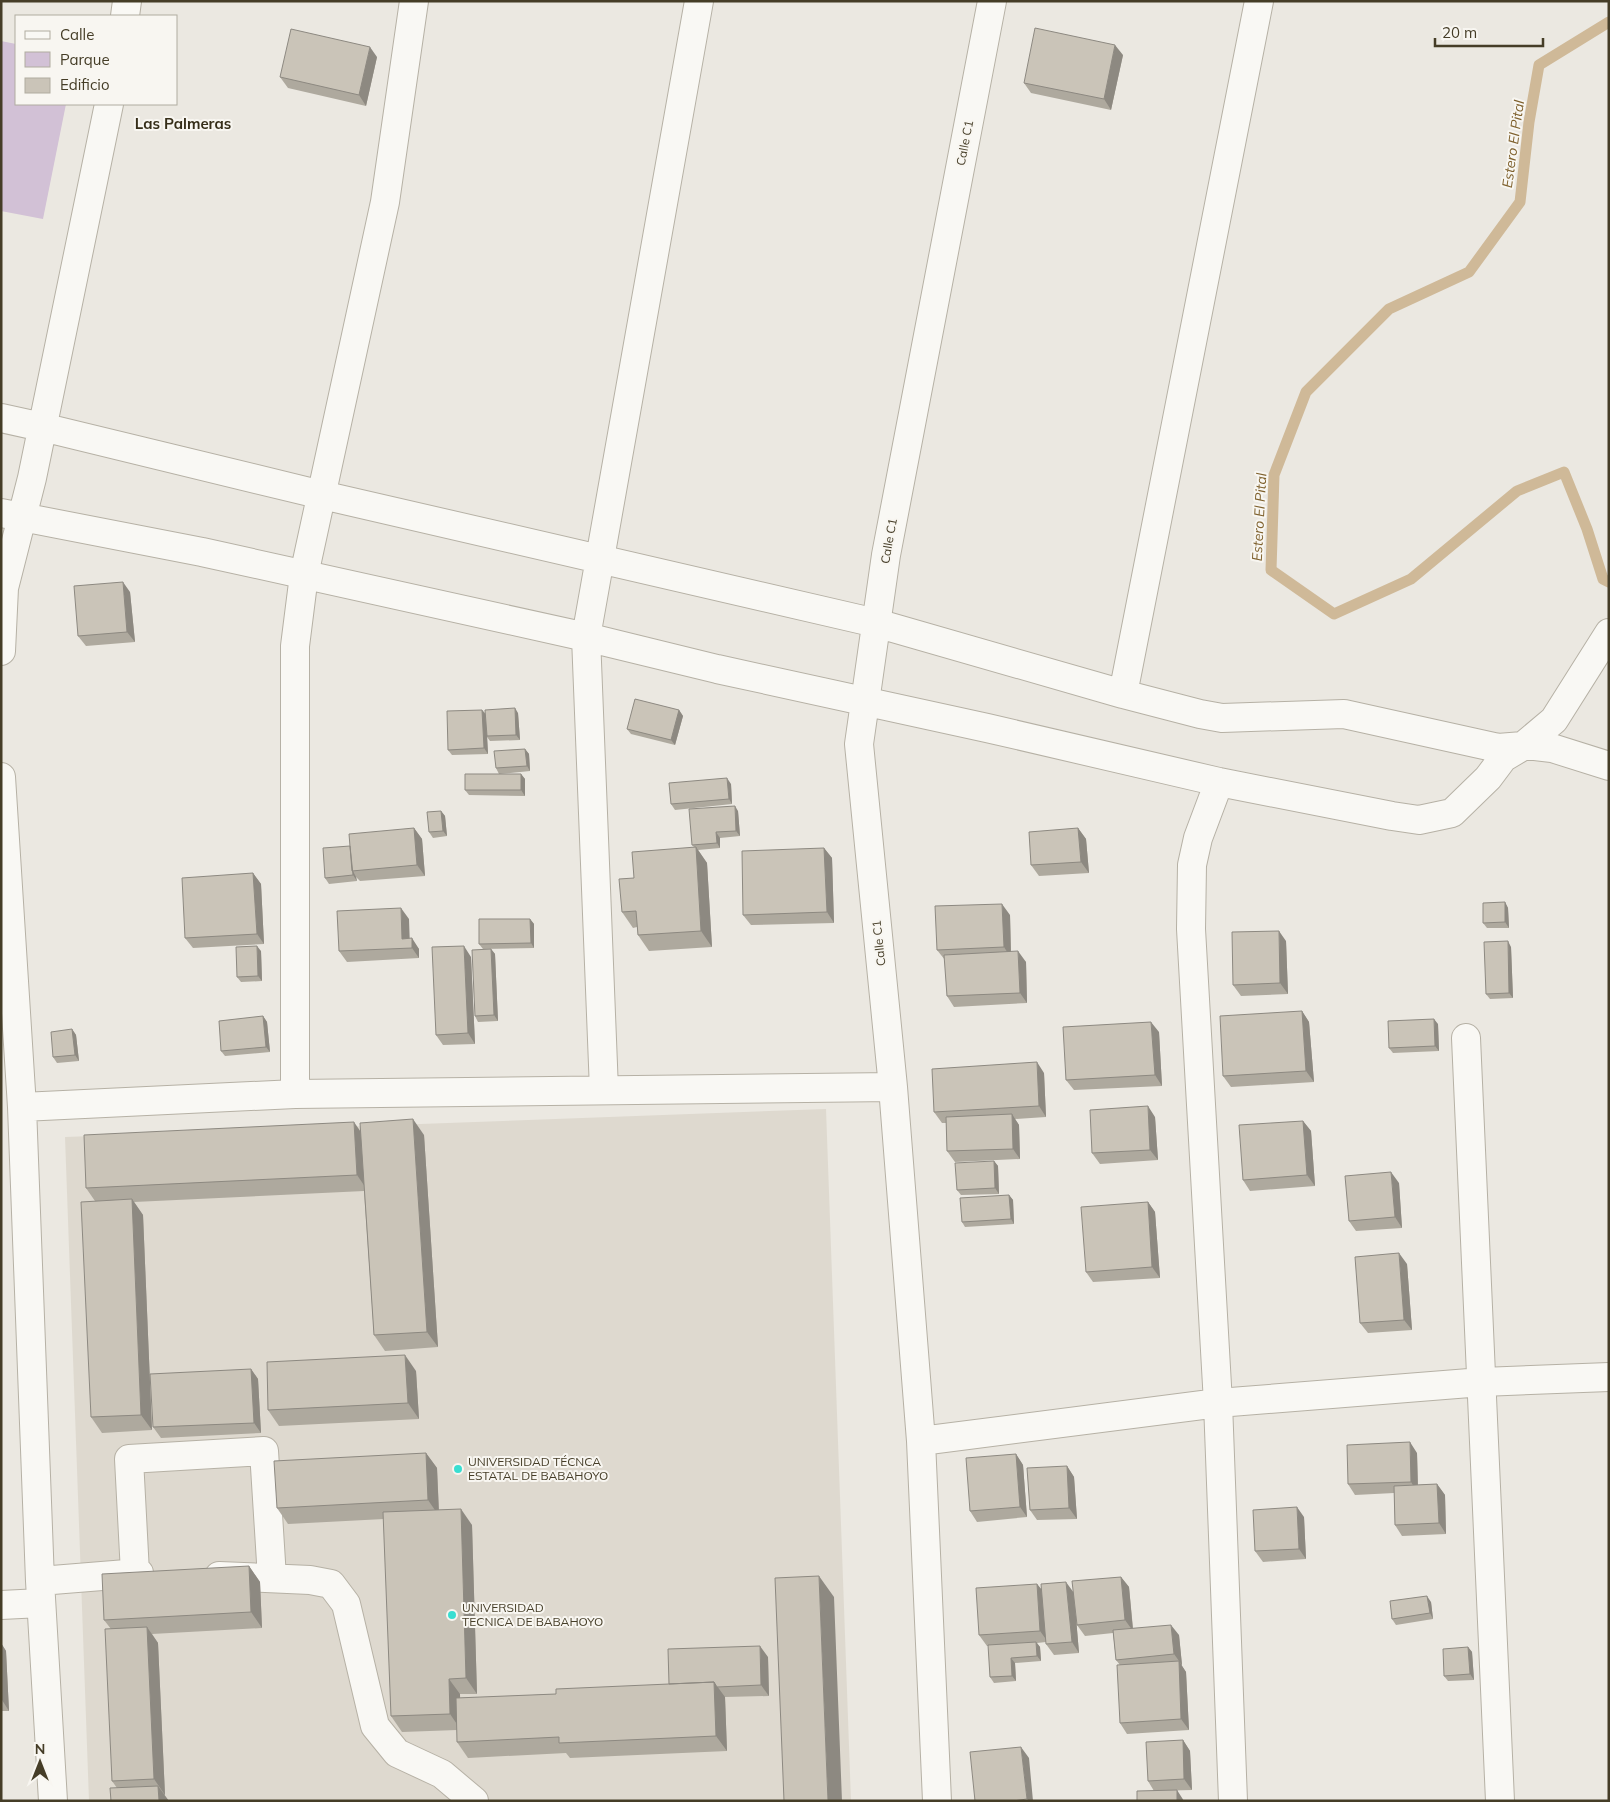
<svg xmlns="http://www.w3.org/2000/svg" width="1610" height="1802" font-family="Mulish,sans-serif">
<rect width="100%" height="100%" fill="#ebe8e1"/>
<path fill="#ded9cf" d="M826,1109L851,1801H89L65,1137Z"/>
<path fill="#d2c1d6" d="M1,41L16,44V104H66L43,219L1,211Z"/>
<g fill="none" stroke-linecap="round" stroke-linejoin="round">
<path stroke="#cfb998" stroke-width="11" d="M1609,22L1539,65L1529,122L1520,202L1469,272L1389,309L1306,392L1274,475L1271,570L1334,614L1411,579L1517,491L1564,472L1587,529L1603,579L1609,582"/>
<g stroke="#b6b1a5" stroke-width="30">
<path id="minor" d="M125,16L127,1
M1,418L42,427L322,495L876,623L1123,694L1200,714L1222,718L1344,714L1498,748L1523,746L1554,720L1609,633
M1,513L202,552L586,637L717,669L987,728L1219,782L1392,816L1419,820L1452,813L1488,778L1503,758L1523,746H1535L1552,748L1609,766
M1,651L4,588L32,478L109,104
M1123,694L1259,1
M1,777L22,1107L40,1581L53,1801
M1219,782L1198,838L1192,865L1191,929L1218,1403L1233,1801
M1466,1038L1500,1801
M604,1090L586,637L699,1
M295,1094V646L304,575L385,202L414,1
M22,1107L295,1094L893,1087
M921,1441L1218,1403L1482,1382L1609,1377
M135,1573L129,1459L264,1451L272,1578
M219,1576L310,1580L331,1584L346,1604L375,1726L397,1753L442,1774L474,1801
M40,1581L139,1573
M1,1605L41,1603
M937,1801L921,1441L893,1087L859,744L886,555L992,1"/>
</g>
<use href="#minor" stroke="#f9f8f4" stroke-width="28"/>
</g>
<path fill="#aea99e" d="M1123,55L1111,110L1031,93L1024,83Z
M377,57L366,106L288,88L280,77Z
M130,592L135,642L86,646L78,636Z
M482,710L486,714L518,713L520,740L490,741L487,737L488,754L452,755L448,750Z
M679,710L683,716L675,745L631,734L627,729Z
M525,749L529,754L530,771L500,774H521L525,779V796L469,795L465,790L499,774L496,768Z
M731,784L732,804L675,810L671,804Z
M441,811L445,816L447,836L433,838L429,832Z
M738,811L740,836L720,838V848L698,850L707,863L712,947L649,951L638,935L637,927L633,928L622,912L634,878L694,847L692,845Z
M414,828L422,839L425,876L360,881L356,877L357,881L329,884L325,878L350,846Z
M1078,828L1086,839L1089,873L1039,876L1031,865Z
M824,848L832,858L834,923L751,925L743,915Z
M253,873L261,884L264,944L193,948L185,938Z
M1505,902L1508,908L1509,928H1487L1483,923Z
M1010,915L1011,952L1026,962L1027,1003L954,1007L947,996L945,960L937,950Z
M409,919V938L419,949V958L347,962L339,951Z
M530,919L534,924V948L483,949L479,944Z
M1286,941L1288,994L1241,996L1233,985Z
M1511,947L1513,998L1490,999L1486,994Z
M491,949L495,954L498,1021L478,1022L475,1016Z
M261,951L262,981L241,982L237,977Z
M471,957L475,1044L443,1045L436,1035Z
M1302,1011L1309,1022L1314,1082L1231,1087L1223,1076Z
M263,1016L267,1022L270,1052L225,1056L221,1051Z
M1438,1024L1439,1051L1393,1053L1389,1048Z
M72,1029L76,1035L79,1061L57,1063L53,1057Z
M1159,1032L1162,1086L1074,1090L1066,1080Z
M1044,1073L1046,1117L1015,1119L1019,1125L1020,1159L955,1162L947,1151L946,1123H942L934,1112Z
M1155,1117L1158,1160L1100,1164L1092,1153Z
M1303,1121L1311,1131L1315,1186L1250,1191L1243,1180Z
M360,1131L424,1135L438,1347L385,1351L374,1335L364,1191L134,1202L143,1215L152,1430L102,1433L91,1417L95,1201L86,1188Z
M994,1161L998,1166L999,1194L961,1195L957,1190Z
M1399,1183L1402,1228L1356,1231L1349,1221Z
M1009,1195L1013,1200L1014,1224L965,1227L962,1222Z
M1148,1202L1155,1212L1160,1278L1093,1282L1086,1272Z
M1407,1264L1412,1330L1368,1333L1360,1323Z
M251,1369L258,1379L261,1433L161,1438L153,1427Z
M416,1371L419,1419L279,1426L268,1410Z
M426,1453L437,1468L439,1510L472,1525L477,1694H460V1698L556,1694L669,1684L768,1657L769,1696L725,1697L727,1751L570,1758L566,1753L468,1758L457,1742V1730L402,1732L391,1716L384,1519L288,1524L277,1508Z
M1417,1453L1418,1485L1437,1484L1445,1495L1446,1534L1402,1536L1395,1525L1394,1493L1355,1495L1348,1484Z
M1016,1454L1023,1465L1027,1517L977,1522L970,1511Z
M1067,1466L1074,1477L1077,1519L1037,1520L1030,1510Z
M1304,1517L1306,1559L1263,1562L1255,1551Z
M249,1566L260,1582L262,1628L152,1634L158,1643L165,1795L117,1788L112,1781L111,1629L104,1620Z
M1121,1577L1129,1587L1133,1628L1179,1635L1182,1665H1181L1186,1672L1189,1730L1127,1734L1120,1723V1665L1116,1660L1113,1633L1085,1636L1077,1625L1075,1607L1079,1653L1054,1655L1046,1644V1642L1037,1643L1040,1647L1041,1661L1015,1663L1016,1681L994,1683L990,1677L989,1646H987L979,1635L1037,1584L1042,1590L1074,1592Z
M1431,1602L1433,1619L1396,1625L1392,1619Z
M1,1643L6,1651L9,1711H1Z
M1468,1647L1472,1652L1474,1680L1448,1681L1444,1676Z
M1183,1740L1190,1751L1192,1790L1154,1791L1148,1781Z"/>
<path fill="#8d8981" d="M1115,45L1123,55L1111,110L1104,99Z
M370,47L377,57L366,106L359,95Z
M123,582L130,592L135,642L127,632Z
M515,708L518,713L520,740L516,735Z
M482,710L486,715L488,754L484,748Z
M679,710L683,716L675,745L671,740Z
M525,749L529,754L530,771L527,766Z
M521,774L525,779V796L521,790Z
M727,778L731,784L732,804L729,799Z
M735,806L738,811L740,836L736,831Z
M441,811L445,816L447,836L443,831Z
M414,828L422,839L425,876L417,865Z
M1078,828L1086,839L1089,873L1081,862Z
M716,832L720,838V848L717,843Z
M696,847L707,863L712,947L701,931Z
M824,848L832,858L834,923L827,912Z
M353,871L356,877L357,881L353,875Z
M253,873L261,884L264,944L257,934Z
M1505,902L1508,908L1509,928L1505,922Z
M1002,904L1010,915L1011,958L1004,947Z
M401,908L409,919L410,948L402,939Z
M530,919L534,924V948L531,943Z
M1279,931L1286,941L1288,994L1280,983Z
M412,938L419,949V958L412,948Z
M1508,941L1511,947L1513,998L1509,993Z
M257,946L261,951L262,981L258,976Z
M464,946L471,957L475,1044L468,1033Z
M491,949L495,954L498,1021L494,1015Z
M1018,951L1026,962L1027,1003L1020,993Z
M1302,1011L1309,1022L1314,1082L1306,1071Z
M263,1016L267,1022L270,1052L266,1047Z
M1434,1019L1438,1024L1439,1051L1435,1046Z
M1151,1022L1159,1032L1162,1086L1155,1075Z
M72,1029L76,1035L79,1061L75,1055Z
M1037,1062L1044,1073L1046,1117L1039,1106Z
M1148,1106L1155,1117L1158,1160L1150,1150Z
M1012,1114L1019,1125L1020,1159L1013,1149Z
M413,1119L424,1135L438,1347L427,1332Z
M1303,1121L1311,1131L1315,1186L1307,1175Z
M354,1122L365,1138L368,1191L357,1175Z
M994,1161L998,1166L999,1194L995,1188Z
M1391,1172L1399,1183L1402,1228L1395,1217Z
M1009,1195L1013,1200L1014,1224L1011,1219Z
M132,1199L143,1215L152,1430L141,1415Z
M1148,1202L1155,1212L1160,1278L1152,1267Z
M1399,1253L1407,1264L1412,1330L1404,1320Z
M405,1355L416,1371L419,1419L408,1403Z
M251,1369L258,1379L261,1433L254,1423Z
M1410,1442L1417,1453L1418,1493L1411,1482Z
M426,1453L437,1468L439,1516L428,1500Z
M1016,1454L1023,1465L1027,1517L1020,1507Z
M1067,1466L1074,1477L1077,1519L1069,1508Z
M1437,1484L1445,1495L1446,1534L1439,1523Z
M1297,1507L1304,1517L1306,1559L1299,1549Z
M461,1509L472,1525L477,1694L466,1678Z
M249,1566L260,1582L262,1628L251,1612Z
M819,1576L834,1597L842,1801H828Z
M1121,1577L1129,1587L1133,1631L1125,1620Z
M1066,1582L1074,1593L1079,1653L1072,1642Z
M1037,1584L1045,1594L1048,1642L1040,1631Z
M1427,1596L1431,1602L1433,1619L1430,1613Z
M1171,1625L1179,1635L1182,1665L1174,1654Z
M147,1627L158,1643L165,1795L154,1779Z
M1036,1642L1040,1647L1041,1661L1037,1656Z
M1,1643L6,1651L9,1711L2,1700Z
M760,1646L768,1657L769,1696L761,1685Z
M1468,1647L1472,1652L1474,1680L1470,1674Z
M1011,1658L1015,1663L1016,1681L1012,1676Z
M1179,1661L1186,1672L1189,1730L1181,1719Z
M449,1679L460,1694L461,1730L450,1714Z
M714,1682L725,1697L727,1751L716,1736Z
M1183,1740L1190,1751L1192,1790L1184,1779Z
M1021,1747L1029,1758L1033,1801H1028L1027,1799Z
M158,1786L169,1801H159Z
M1177,1790L1184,1801H1177Z"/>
<path fill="#cac4b8" stroke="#8d8981" d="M1035,28L1115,45L1104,99L1024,83Z
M291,29L370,47L359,95L280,77Z
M123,582L127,632L78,636L74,586Z
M635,699L679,710L671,740L627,729Z
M515,708L516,735L487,736L485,710Z
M482,710L484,748L448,750L447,711Z
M525,749L527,766L496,768L494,751Z
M465,774H521V790H465Z
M727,778L729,799L671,804L669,783Z
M735,806L736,831L716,832L717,843L692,845L689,809Z
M441,811L443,831L429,832L427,812Z
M414,828L417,865L352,871L349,834Z
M1078,828L1081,862L1031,865L1029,832Z
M350,846L353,875L325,878L323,848Z
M696,847L701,931L638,935L636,911L622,912L619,879L634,878L632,852Z
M824,848L827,912L743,915L742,851Z
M253,873L257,934L185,938L182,878Z
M1505,902V922L1483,923V903Z
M1002,904L1004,947L937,950L935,906Z
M401,908L402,939L412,938V948L339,951L337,911Z
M479,919H530L531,943L479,944Z
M1279,931L1280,983L1233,985L1232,932Z
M1508,941L1509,993L1486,994L1484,942Z
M257,946L258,976L237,977L236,947Z
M464,946L468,1033L436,1035L432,947Z
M491,949L494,1015L475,1016L472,950Z
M1018,951L1020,993L947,996L944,955Z
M1302,1011L1306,1071L1223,1076L1220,1016Z
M263,1016L266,1047L221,1051L219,1021Z
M1434,1019L1435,1046L1389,1048L1388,1021Z
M1151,1022L1155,1075L1066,1080L1063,1027Z
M72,1029L75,1055L53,1057L51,1032Z
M1037,1062L1039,1106L934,1112L932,1069Z
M1148,1106L1150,1150L1092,1153L1090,1110Z
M1012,1114L1013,1149L947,1151L946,1117Z
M413,1119L427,1332L374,1335L360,1123Z
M1303,1121L1307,1175L1243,1180L1239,1125Z
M354,1122L357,1175L86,1188L84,1135Z
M994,1161L995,1188L957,1190L955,1163Z
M1391,1172L1395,1217L1349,1221L1345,1176Z
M1009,1195L1011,1219L962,1222L960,1198Z
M132,1199L141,1415L91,1417L81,1202Z
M1148,1202L1152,1267L1086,1272L1081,1207Z
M1399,1253L1404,1320L1360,1323L1355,1257Z
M405,1355L408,1403L268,1410L267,1362Z
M251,1369L254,1423L153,1427L150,1374Z
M1410,1442L1411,1482L1348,1484L1347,1445Z
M426,1453L428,1500L277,1508L274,1461Z
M1016,1454L1020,1507L970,1511L966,1458Z
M1067,1466L1069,1508L1030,1510L1027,1468Z
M1437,1484L1439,1523L1395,1525L1394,1486Z
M1297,1507L1299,1549L1255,1551L1253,1510Z
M461,1509L466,1678L449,1679L450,1714L391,1716L383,1512Z
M249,1566L251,1612L104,1620L102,1574Z
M819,1576L828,1801H784L775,1578Z
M1121,1577L1125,1620L1077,1625L1072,1581Z
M1066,1582L1072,1642L1046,1644L1041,1584Z
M1037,1584L1040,1631L979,1635L976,1588Z
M1427,1596L1430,1613L1392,1619L1390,1601Z
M1171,1625L1174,1654L1116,1660L1113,1630Z
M147,1627L154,1779L112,1781L105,1629Z
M1036,1642L1037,1656L1011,1658L1012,1676L990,1677L988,1645Z
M760,1646L761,1685L717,1687L714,1682L669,1684L668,1649Z
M1468,1647L1470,1674L1444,1676L1443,1649Z
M1179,1661L1181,1719L1120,1723L1117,1665Z
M714,1682L716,1736L559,1743V1737L457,1742L456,1698L556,1694V1689Z
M1183,1740L1184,1779L1148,1781L1146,1742Z
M1021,1747L1027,1799L1013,1801H975L970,1752Z
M158,1786L159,1801H111L110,1788Z
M1177,1790V1801H1137V1791Z"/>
<g fill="#39ded1" stroke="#f8f6f1" stroke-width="2">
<circle cx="458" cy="1469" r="5"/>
<circle cx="452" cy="1615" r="5"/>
</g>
<g text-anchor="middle" stroke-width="4" stroke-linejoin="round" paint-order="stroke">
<g font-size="12" fill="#453d27" stroke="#f8f6f1">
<text transform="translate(965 143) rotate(-79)" y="4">Calle C1</text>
<text transform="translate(889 541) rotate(-80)" y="4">Calle C1</text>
<text transform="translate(879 943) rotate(-96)" y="4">Calle C1</text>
</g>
<g font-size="12" fill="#453d27" stroke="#f8f6f1" text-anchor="start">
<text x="468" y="1466">UNIVERSIDAD TÉCNCA<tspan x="468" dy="14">ESTATAL DE BABAHOYO</tspan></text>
<text x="462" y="1612">UNIVERSIDAD<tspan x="462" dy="14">TECNICA DE BABAHOYO</tspan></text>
</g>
<g font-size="14" font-style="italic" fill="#7e602c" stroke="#f8f6f1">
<text transform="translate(1513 144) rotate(-82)" y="5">Estero El Pital</text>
<text transform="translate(1259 517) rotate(-87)" y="5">Estero El Pital</text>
</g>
<g font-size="15" font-weight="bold" fill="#362e19" stroke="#f8f6f1">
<text x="183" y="129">Las Palmeras</text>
</g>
</g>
<rect width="1610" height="1802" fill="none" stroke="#453d27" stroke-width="5"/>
<rect x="15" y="15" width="162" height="90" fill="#f8f6f1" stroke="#b0aca0"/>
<rect x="25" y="31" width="25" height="8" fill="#f9f8f4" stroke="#b0aca0"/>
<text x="60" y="40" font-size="15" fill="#453d27">Calle</text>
<rect x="25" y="52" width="25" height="15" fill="#d2c1d6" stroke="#b0aca0"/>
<text x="60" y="65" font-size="15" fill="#453d27">Parque</text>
<rect x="25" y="78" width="25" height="15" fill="#cac4b8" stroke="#b0aca0"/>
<text x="60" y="90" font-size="15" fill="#453d27">Edificio</text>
<g transform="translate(40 1762)" stroke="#f8f6f1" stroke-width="4" paint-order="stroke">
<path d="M0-4L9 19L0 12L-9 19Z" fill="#453d27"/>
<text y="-8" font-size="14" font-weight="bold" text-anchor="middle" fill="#453d27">N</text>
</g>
<path d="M1435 38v8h108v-8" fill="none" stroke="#453d27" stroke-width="2.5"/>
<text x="1442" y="38" font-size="15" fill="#453d27" stroke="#f8f6f1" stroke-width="4" paint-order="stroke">20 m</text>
</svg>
